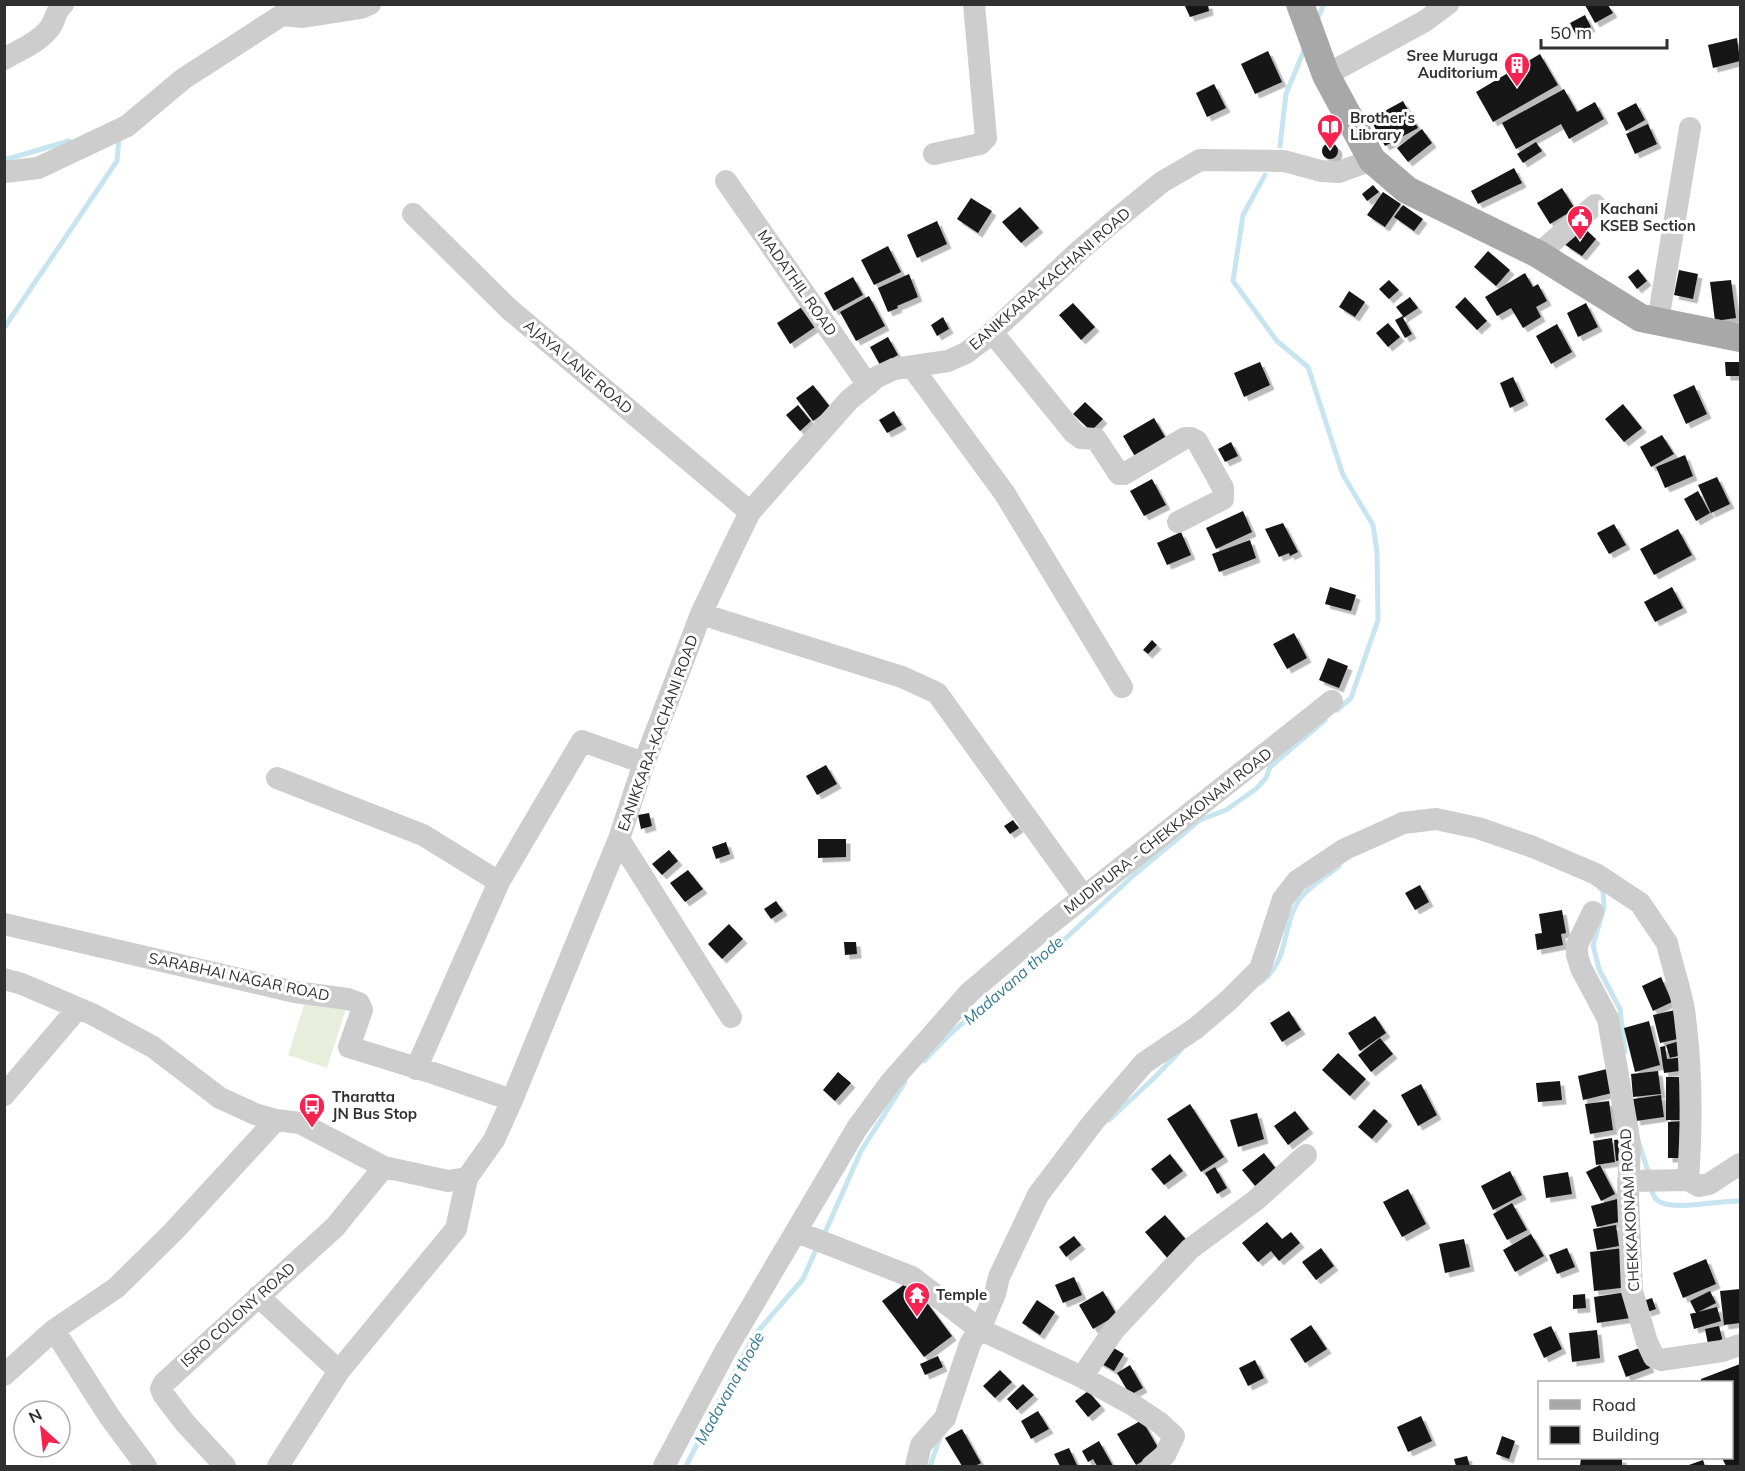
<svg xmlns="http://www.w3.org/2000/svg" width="1745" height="1471" font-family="Mulish,sans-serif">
<defs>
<filter id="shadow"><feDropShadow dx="4.5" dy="4.5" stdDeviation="0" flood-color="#0004"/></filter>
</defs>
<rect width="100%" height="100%" fill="#fff"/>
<path fill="#e8eedc" d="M306,999L346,1009L327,1068L288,1055Z"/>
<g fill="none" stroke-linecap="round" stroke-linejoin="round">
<path stroke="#c7e5f0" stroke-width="5" d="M1317,20L1324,4
M1280,146L1286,94L1305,48
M4,160L69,141
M1265,175L1243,215L1233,281L1277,341L1308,367L1343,475L1373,525L1377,552L1378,620L1351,698L1337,710
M4,328L117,161L119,137
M1599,887L1603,891L1604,907L1593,945L1599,969L1620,1009L1625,1052
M1260,983C1290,961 1281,928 1299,900C1306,889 1328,875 1339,866
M924,1061L949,1035L1011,981L1066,938L1135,874L1200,820L1226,810L1256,789L1266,778L1270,767L1325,720
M1109,1120L1153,1079L1180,1051
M1640,1146L1649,1175
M1651,1187C1652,1193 1654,1199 1660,1202C1678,1211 1719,1200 1740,1201
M823,1237L861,1151L905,1082
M686,1466L718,1403L754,1336L803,1279L818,1245
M930,1466L940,1438"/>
</g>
<path fill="#171717" filter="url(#shadow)" d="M1184,4H1208L1209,11L1190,17Z
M1585,5H1608L1613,13L1595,23Z
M1585,15L1591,27L1576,35L1570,23Z
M1737,38L1740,61L1713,68L1708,45Z
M1268,51L1282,82L1255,94L1241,64Z
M1540,54L1558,85L1493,122L1476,92Z
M1214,84L1226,108L1207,117L1196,93Z
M1564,89L1577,112L1595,102L1604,119L1569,139L1561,124L1516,149L1502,123Z
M1403,101L1418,128L1385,146L1370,119Z
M1636,103L1645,120L1626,131L1617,113Z
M1648,124L1657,144L1635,154L1626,134Z
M1422,129L1432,143L1408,162L1397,148Z
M1536,142L1542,151L1523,163L1517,154Z
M1322 151a8 8 0 1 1 16 0a8 8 0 1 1-16 0Z
M1514,168L1522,183L1478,204L1471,191Z
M1373,185L1379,192L1367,201L1362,194Z
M1562,188L1575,209L1550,224L1537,203Z
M1383,192L1401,204L1385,227L1367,215Z
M971,198L992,211L978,233L957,219Z
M1403,205L1423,219L1414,231L1394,217Z
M1020,207L1039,228L1021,243L1002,222Z
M937,221L947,244L917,258L907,235Z
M1582,226L1596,239L1582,256L1564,244Z
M888,246L901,272L874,285L861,260Z
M1488,251L1510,270L1496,286L1474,267Z
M1638,269L1647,281L1637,289L1628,277Z
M1679,270L1698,274L1693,299L1674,295Z
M1525,273L1533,287L1538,284L1547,301L1536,307L1541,317L1523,328L1511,308L1497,316L1485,297Z
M909,274L918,297L897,306L898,308L888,312L878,288Z
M853,277L863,295L834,311L824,293Z
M1389,280L1399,290L1389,299L1379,289Z
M1731,280L1736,318L1715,321L1710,282Z
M1349,291L1365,302L1355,317L1339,307Z
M869,296L885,326L856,341L840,312Z
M1410,297L1418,308L1403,318L1412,334L1405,338L1395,320L1403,316L1396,307Z
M1465,297L1487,321L1477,330L1455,307Z
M1073,303L1095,327L1081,340L1059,315Z
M1586,303L1598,327L1578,337L1567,313Z
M805,305L818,325L790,344L777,323Z
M943,317L949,329L937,336L931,325Z
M1388,323L1400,337L1388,347L1376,333Z
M1557,324L1572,352L1551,364L1536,336Z
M888,337L898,355L880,365L870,347Z
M1260,362L1270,385L1244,397L1234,373Z
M1725,362H1740V376H1726Z
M1513,377L1524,401L1510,408L1500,383Z
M813,385L831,408L813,421L796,398Z
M1694,385L1707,414L1686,424L1673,395Z
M1085,402L1103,419L1091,431L1073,414Z
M1623,404L1642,428L1624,442L1605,419Z
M798,405L811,421L800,431L786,415Z
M894,411L902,425L887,433L879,420Z
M1154,418L1171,447L1140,465L1123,436Z
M1662,435L1674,454L1651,467L1640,447Z
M1231,442L1238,456L1225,462L1218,449Z
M1685,455L1693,476L1665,488L1656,467Z
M1717,477L1730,504L1711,513L1698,485Z
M1152,479L1166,505L1144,516L1130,491Z
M1698,491L1710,513L1696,521L1684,499Z
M1243,511L1252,532L1216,549L1206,528Z
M1283,523L1298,552L1290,556L1289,553L1279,557L1265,529Z
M1614,524L1626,545L1609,554L1597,533Z
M1678,529L1692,555L1654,575L1640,549Z
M1181,532L1191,555L1167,565L1157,543Z
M1250,540L1256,558L1219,572L1212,554Z
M1330,587L1356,595L1351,611L1325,604Z
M1672,587L1683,608L1655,622L1644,602Z
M1294,633L1307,658L1287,669L1273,644Z
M1152,640L1157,645L1148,654L1143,650Z
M1328,658L1348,666L1339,688L1319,680Z
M826,765L837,784L817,795L806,776Z
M649,813L652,826L641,829L638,815Z
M1013,820L1019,828L1010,834L1004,826Z
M818,839H846V857L818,858Z
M726,842L730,854L716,859L712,847Z
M669,850L678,861L662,875L652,864Z
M688,870L703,889L685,902L670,883Z
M1420,885L1429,902L1415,910L1405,893Z
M776,901L783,911L771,919L764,909Z
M1562,910L1566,933L1561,934L1563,945L1537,950L1535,934L1542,933L1539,914Z
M729,924L743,939L722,959L708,944Z
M844,942H856L857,954L845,955Z
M1661,977L1672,1002L1653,1011L1642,986Z
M1675,1010L1682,1038L1660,1043L1653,1015Z
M1289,1011L1301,1030L1282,1042L1270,1023Z
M1375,1016L1386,1033L1360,1051L1348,1033Z
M1649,1021L1660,1065L1635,1072L1624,1028Z
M1380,1038L1393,1054L1371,1072L1358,1055Z
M1683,1040L1686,1054L1670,1058L1666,1045Z
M1665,1046L1667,1059L1685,1057L1687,1070L1664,1073L1660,1047Z
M1338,1053L1366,1079L1350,1096L1322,1070Z
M1611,1068L1616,1092L1583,1100L1578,1076Z
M1658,1071L1661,1094L1633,1097L1631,1074Z
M838,1072L851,1083L835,1101L823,1090Z
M1666,1077H1689L1690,1120H1666Z
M1560,1081L1562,1100L1538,1102L1536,1083Z
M1421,1084L1437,1115L1418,1126L1401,1095Z
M1661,1095L1664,1117L1636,1121L1633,1099Z
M1609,1101L1613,1130L1590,1134L1585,1104Z
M1190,1104L1224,1157L1201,1172L1167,1119Z
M1374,1109L1388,1121L1372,1139L1358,1127Z
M1295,1111L1309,1129L1288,1145L1274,1126Z
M1257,1113L1264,1139L1238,1147L1230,1120Z
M1684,1121V1158H1668V1122Z
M1612,1138L1615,1162L1596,1165L1593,1141Z
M1621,1139L1624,1160L1616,1161L1614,1140Z
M1264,1153L1277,1170L1255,1186L1242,1170Z
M1170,1154L1183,1171L1164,1185L1151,1169Z
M1600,1165L1615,1194L1601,1201L1586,1172Z
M1215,1167L1227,1188L1217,1194L1205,1173Z
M1510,1171L1522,1195L1493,1210L1481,1186Z
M1568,1172L1572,1194L1546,1198L1543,1176Z
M1408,1189L1426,1224L1402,1237L1383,1202Z
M1617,1199L1623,1221L1597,1227L1591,1206Z
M1512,1203L1527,1230L1507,1240L1493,1214Z
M1165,1215L1189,1243L1169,1260L1145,1232Z
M1267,1222L1282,1239L1291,1232L1300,1243L1279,1261L1271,1251L1258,1262L1242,1243Z
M1616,1225L1619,1246L1597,1250L1593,1229Z
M1531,1234L1544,1256L1515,1272L1503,1250Z
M1074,1236L1081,1245L1066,1257L1059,1247Z
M1464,1239L1470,1267L1445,1273L1439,1244Z
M1321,1248L1334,1266L1316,1280L1302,1262Z
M1567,1248L1575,1267L1557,1274L1549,1255Z
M1624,1248L1629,1287L1594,1291L1590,1252Z
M1706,1259L1716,1284L1683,1298L1673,1273Z
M1074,1277L1082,1295L1063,1303L1055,1285Z
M910,1280L952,1336L924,1357L882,1301Z
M1740,1289V1323L1724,1325L1720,1291Z
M1103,1291L1117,1315L1093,1329L1079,1305Z
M1710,1291L1716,1303L1696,1313L1690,1301Z
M1627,1292L1630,1318L1597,1323L1594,1297Z
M1585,1294L1586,1308L1573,1309V1295Z
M1652,1298L1656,1309L1647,1312L1643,1301Z
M1037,1300L1055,1312L1040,1335L1022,1323Z
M1717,1307L1721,1321L1694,1329L1690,1314Z
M1311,1325L1327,1349L1305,1363L1290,1339Z
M1551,1326L1562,1349L1544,1358L1533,1334Z
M1719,1326L1724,1346L1709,1349L1705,1329Z
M1597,1330L1600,1358L1572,1362L1569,1333Z
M1107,1344L1124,1354L1114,1371L1097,1361Z
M1642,1347L1650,1368L1626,1377L1618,1356Z
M938,1356L943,1367L925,1375L920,1364Z
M1255,1360L1264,1378L1248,1386L1239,1368Z
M1740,1364V1466H1726L1722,1458H1732V1382H1701V1379Z
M1130,1365L1143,1388L1130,1395L1117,1373Z
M1000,1370L1012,1382L995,1398L983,1386Z
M1023,1384L1034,1395L1017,1410L1007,1399Z
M1088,1391L1101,1406L1088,1417L1075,1401Z
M1038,1411L1049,1429L1031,1439L1021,1421Z
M1421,1416L1432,1441L1408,1452L1397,1427Z
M1142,1420L1160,1451L1136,1465L1117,1434Z
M962,1429L981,1463L975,1466H962L945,1438Z
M1502,1436L1515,1441L1509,1459L1496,1454Z
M1099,1441L1113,1466H1097L1093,1459L1088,1462L1082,1451Z
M1069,1448L1077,1465L1060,1466L1054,1454Z
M1467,1456L1470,1466H1456L1454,1459Z
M1581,1458H1622V1466H1580Z
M1703,1460L1705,1466H1686Z"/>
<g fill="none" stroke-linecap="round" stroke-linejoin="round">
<path stroke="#cdcdcd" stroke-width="22" d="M4,59C19,50 38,43 49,29C55,22 55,11 63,4
M1326,75L1425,21L1448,4
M934,154L980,144L986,138L974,4
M4,172L38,168L127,126L183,79L282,15L303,17L361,8L370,4
M726,181L868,385
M413,214L509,309L750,512
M1538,254L1595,205
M1658,321L1690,128
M992,332L1074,433L1081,438L1096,439L1119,474H1124L1185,438H1191L1197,441L1223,488V499L1178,522
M912,367L1005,494L1122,687
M701,614L902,677L937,693L1084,897
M277,778L423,835L499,882
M619,839L731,1017
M1593,912L1577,945V955L1581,968L1608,1019L1630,1144L1628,1197L1632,1291L1647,1342L1654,1357L1661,1360L1722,1351L1740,1345
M4,924L295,992L348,999L359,1003L362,1010L349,1047L433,1073L512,1100
M4,979L22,984L92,1014L153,1047L220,1098L255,1114L276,1120L300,1123L384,1167L448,1181L467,1178L494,1140L512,1100L619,839L644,763L701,614L729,555L750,512L849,400L877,377L894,369L948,361L966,353L987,337L1079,251L1114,221L1162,182L1200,160L1284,161L1321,171L1339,172L1372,160
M416,1069L499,882L582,741L644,763
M4,1095L78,1008
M1688,1180L1699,1186L1709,1184L1740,1164
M797,1232L912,1277L979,1329L1082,1377L1133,1405L1160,1423L1174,1436L1165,1455L1152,1466
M258,1296L339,1371
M54,1330L109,1416L146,1466
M4,1375L54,1330L116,1288L173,1232L276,1120
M1082,1377L1114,1330L1190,1249L1256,1200L1306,1155
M225,1466L185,1423L163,1394L161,1389L164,1383L335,1227L384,1167
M278,1466L339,1371L456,1229L467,1178
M664,1466L726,1350L857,1128L890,1083L969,993L1051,923L1332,701
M916,1466L921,1445L945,1418L970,1344L983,1322L995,1294L999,1277L1038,1195L1094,1121L1144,1063L1196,1028L1229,1000L1260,969L1283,899L1297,881L1345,849L1370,838L1403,823L1436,819L1478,828L1533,847L1596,874L1640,903L1667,943C1672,965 1680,988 1684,1010C1692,1066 1692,1124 1688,1180L1628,1181"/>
<path stroke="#a8a8a8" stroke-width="28" d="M1300,4L1326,75L1372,160L1407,190L1538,254L1641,318L1740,338"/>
</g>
<defs>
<g id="building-pin" transform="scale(1.35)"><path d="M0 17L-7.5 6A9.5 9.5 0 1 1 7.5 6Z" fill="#f6224f" stroke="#fff"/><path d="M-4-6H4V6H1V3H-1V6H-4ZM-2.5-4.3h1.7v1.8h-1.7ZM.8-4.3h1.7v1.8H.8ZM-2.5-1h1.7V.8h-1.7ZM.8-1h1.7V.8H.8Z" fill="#fff"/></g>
<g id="library-pin" transform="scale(1.35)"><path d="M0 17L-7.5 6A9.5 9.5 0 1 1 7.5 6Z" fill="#f6224f" stroke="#fff"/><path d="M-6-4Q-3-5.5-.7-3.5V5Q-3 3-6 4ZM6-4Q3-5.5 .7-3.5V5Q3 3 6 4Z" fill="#fff"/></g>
<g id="civic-pin" transform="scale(1.35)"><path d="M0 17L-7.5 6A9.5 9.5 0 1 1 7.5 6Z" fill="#f6224f" stroke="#fff"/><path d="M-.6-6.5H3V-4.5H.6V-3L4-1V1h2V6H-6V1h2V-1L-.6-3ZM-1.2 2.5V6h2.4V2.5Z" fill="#fff"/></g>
<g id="bus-pin" transform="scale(1.35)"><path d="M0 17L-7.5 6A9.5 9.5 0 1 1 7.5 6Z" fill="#f6224f" stroke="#fff"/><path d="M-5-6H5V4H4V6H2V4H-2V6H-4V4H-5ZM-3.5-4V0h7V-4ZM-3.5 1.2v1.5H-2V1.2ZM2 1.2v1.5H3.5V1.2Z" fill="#fff"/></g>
<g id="temple-pin" transform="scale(1.35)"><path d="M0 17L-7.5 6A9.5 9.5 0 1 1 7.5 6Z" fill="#f6224f" stroke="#fff"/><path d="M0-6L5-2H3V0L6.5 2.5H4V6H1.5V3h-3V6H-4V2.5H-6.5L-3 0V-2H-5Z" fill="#fff"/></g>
</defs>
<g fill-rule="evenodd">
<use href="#building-pin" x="1517" y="65"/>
<use href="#library-pin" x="1330" y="127"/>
<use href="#civic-pin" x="1580" y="218"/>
<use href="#bus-pin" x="312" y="1106"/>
<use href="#temple-pin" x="917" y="1295"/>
</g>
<g text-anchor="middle" stroke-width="6" stroke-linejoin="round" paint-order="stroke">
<g font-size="15" font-weight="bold" fill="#303030" stroke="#fff" text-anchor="start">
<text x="1498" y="61" text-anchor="end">Sree Muruga<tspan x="1498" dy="17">Auditorium</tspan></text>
<text x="1350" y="123">Brother's<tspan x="1350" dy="17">Library</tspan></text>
<text x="1600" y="214">Kachani<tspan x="1600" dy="17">KSEB Section</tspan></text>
<text x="332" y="1102">Tharatta<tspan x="332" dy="17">JN Bus Stop</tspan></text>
<text x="936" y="1300">Temple</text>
</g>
<g font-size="15" fill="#303030" stroke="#fff">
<text transform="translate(1050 279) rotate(-41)" y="5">EANIKKARA-KACHANI ROAD</text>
<text transform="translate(797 283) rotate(55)" y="5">MADATHIL ROAD</text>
<text transform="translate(578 367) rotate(40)" y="5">AJAYA LANE ROAD</text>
<text transform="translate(658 733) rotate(-70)" y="5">EANIKKARA-KACHANI ROAD</text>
<text transform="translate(1168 831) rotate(-38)" y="5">MUDIPURA - CHEKKAKONAM ROAD</text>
<text transform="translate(239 977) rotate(12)" y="5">SARABHAI NAGAR ROAD</text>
<text transform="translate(1630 1210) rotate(-93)" y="5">CHEKKAKONAM ROAD</text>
<text transform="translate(238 1315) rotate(-42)" y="5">ISRO COLONY ROAD</text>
</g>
<g font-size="16" font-style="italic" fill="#337b94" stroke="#fff">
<text transform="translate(1013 980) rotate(-41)" y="6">Madavana thode</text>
<text transform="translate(729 1388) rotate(-61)" y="6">Madavana thode</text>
</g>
</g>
<rect width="1745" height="1471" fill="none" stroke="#303030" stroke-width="12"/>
<rect x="1538" y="1381" width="195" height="78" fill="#ffffff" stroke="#acacac" stroke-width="1.5"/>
<rect x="1550" y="1400" width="30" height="9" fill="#a8a8a8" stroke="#acacac" stroke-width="1.5"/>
<text x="1592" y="1411" font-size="18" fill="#303030">Road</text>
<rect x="1550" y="1426" width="30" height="18" fill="#171717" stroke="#acacac" stroke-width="1.5"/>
<text x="1592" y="1441" font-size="18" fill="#303030">Building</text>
<g transform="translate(42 1429) rotate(333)"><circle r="28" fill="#ffffff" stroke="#acacac" stroke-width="1.5"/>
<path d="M0-4.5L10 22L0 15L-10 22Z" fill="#f6224f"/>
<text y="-9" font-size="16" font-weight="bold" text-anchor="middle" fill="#303030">N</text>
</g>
<path d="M1541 39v9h126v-9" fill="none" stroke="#303030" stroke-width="3"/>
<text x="1550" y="39" font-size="18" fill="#303030" stroke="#ffffff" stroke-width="4.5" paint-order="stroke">50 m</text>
</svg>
